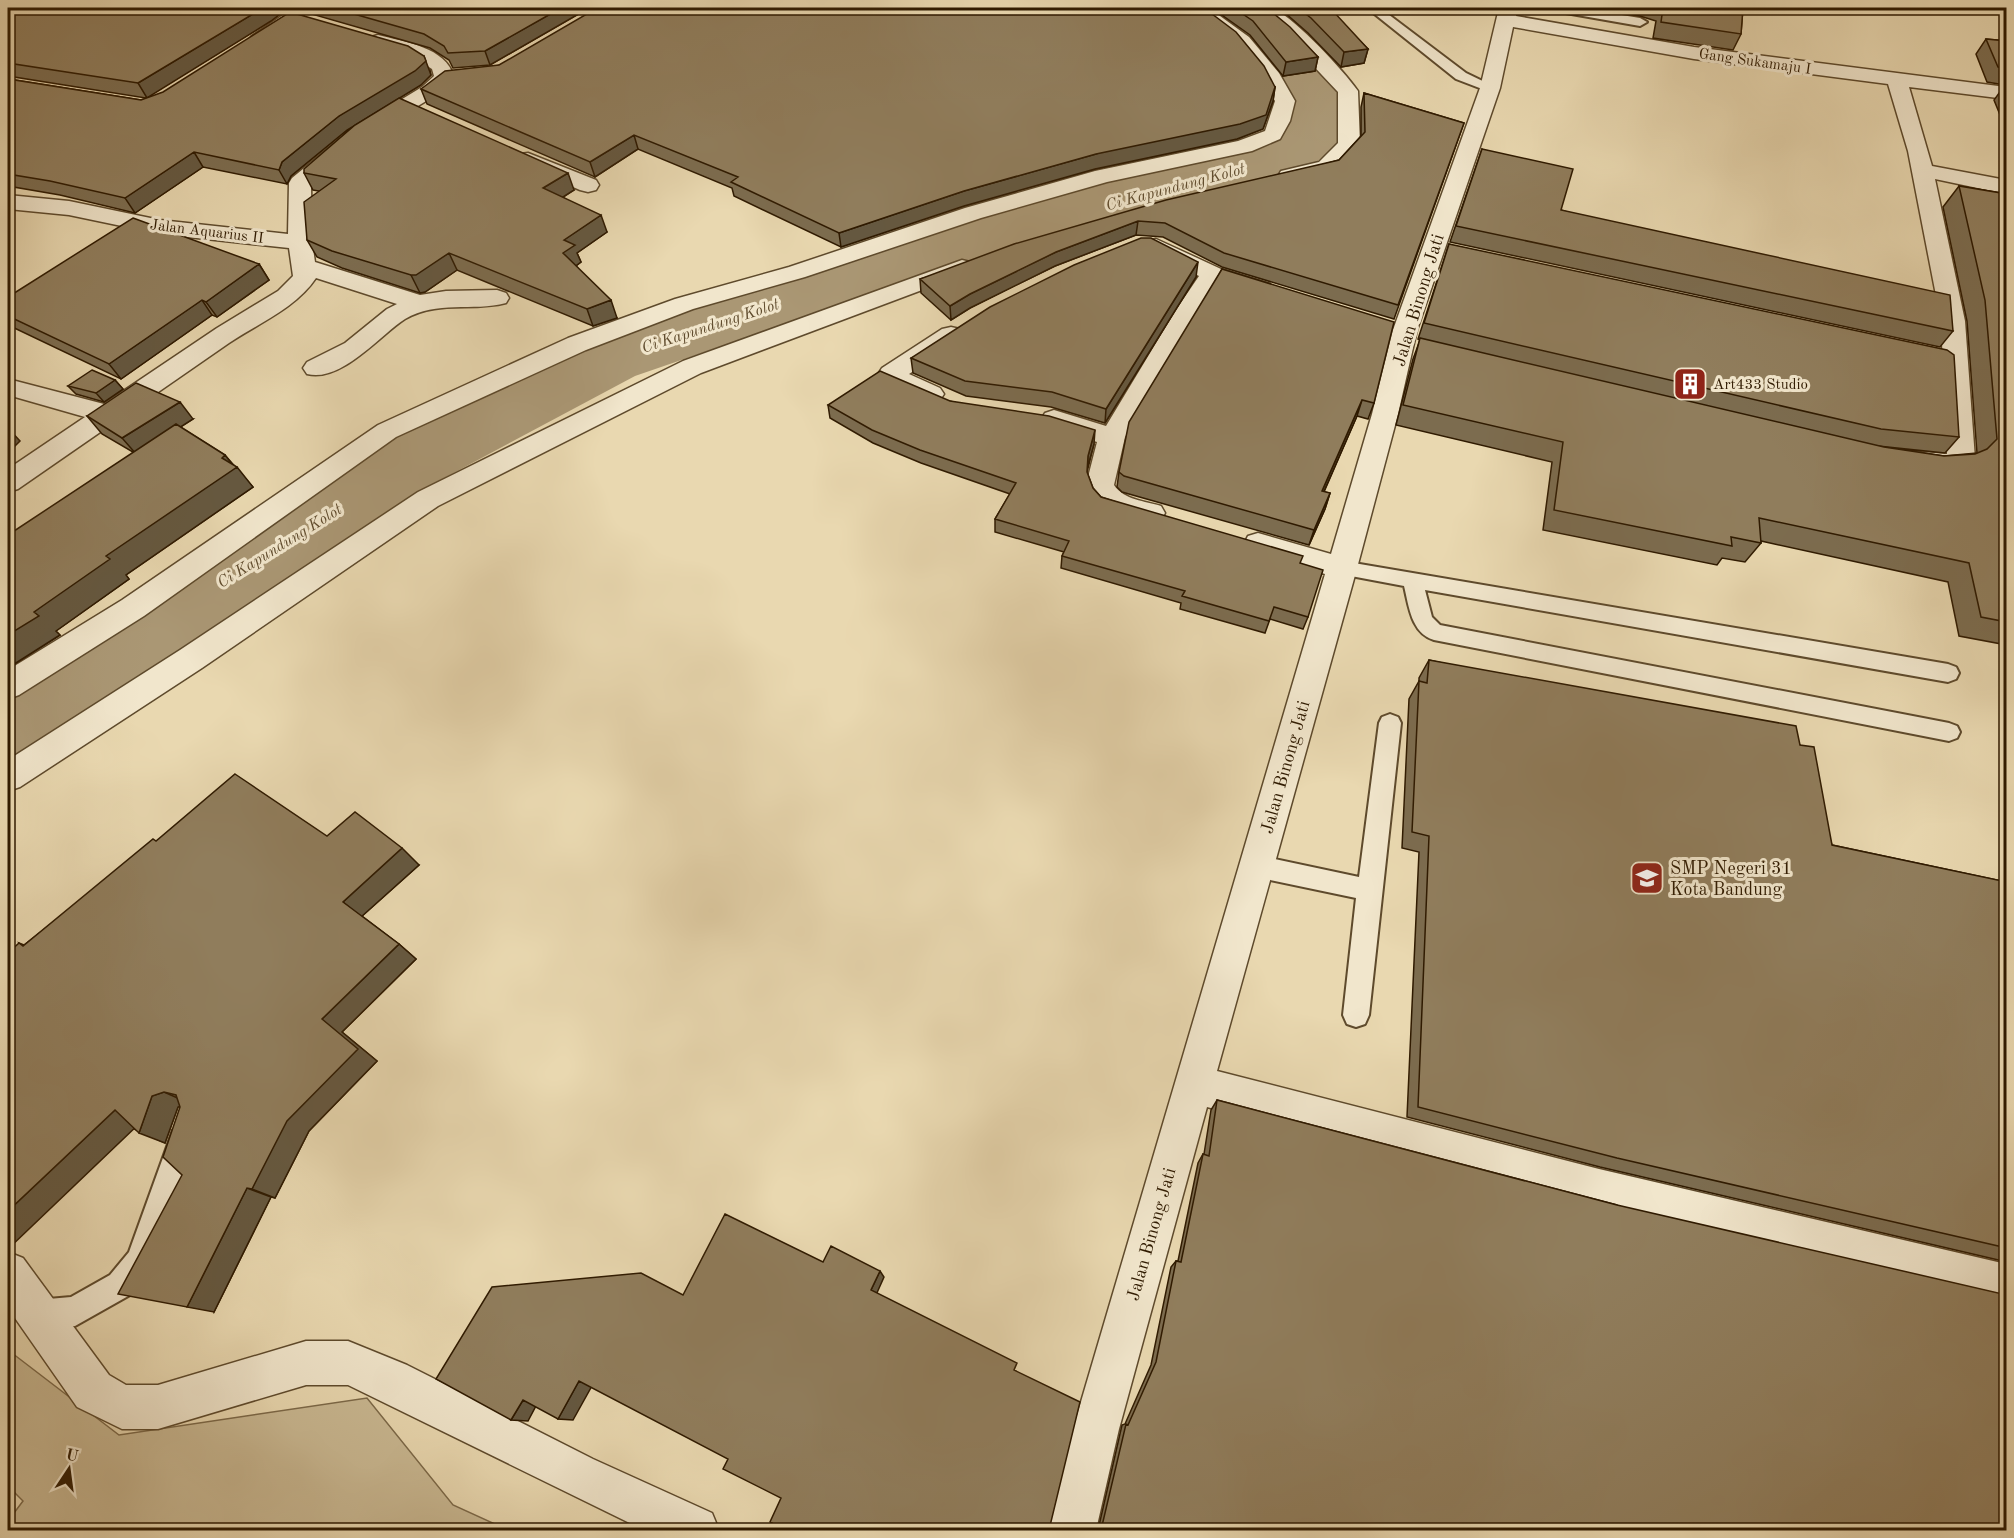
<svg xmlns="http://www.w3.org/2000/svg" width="2014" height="1538" font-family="'Old Standard TT',serif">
<rect width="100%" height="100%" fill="#e9d8b0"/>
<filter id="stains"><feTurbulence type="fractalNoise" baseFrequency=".00333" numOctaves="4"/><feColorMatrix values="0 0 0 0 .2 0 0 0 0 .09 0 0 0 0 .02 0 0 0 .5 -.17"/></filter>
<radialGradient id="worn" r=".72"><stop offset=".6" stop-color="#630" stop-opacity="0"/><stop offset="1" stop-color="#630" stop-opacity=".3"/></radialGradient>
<path fill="#c9b892" stroke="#7c6949" stroke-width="1.5" d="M8,1350L119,1435L367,1398L453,1505L508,1530H9L8,1521L23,1501L8,1486Z"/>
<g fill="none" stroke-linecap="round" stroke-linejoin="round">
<path fill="#aa9774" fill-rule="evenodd" d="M1195,8H1255L1304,45L1338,92L1352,127L1343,140L1307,170L1204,195L962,263L635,376L431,485L40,745L8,756V672L375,447L583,342L914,235L1163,168L1264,143L1290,122C1284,103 1278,82 1263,68C1241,47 1212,33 1195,8Z"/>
<g stroke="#5e4a2c" stroke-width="4">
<path id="lane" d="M1367,8H1380L1466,73L1497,88L1490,92L1456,79Z
M1554,8H1579L1640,18L1647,22L1640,26L1560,12Z
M1342,561L1948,664L1956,667L1959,673L1956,679L1948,682L1425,590L1432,617L1440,625L1949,723L1957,726L1960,732L1957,738L1949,741L1434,640C1411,633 1409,606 1404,586L1335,573L1332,568L1335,563Z
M1390,714L1398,717L1401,723L1369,1015L1365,1024L1356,1027L1347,1024L1343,1015L1356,898L1256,877L1248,874L1244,866L1248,858L1256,855L1359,877L1379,723L1382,717Z
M183,1126L193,1130L197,1140L150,1271L130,1295L75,1326L37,1330L27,1325L22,1315L27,1305L37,1300L71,1297L110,1275L129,1252L173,1130Z"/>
</g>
<g stroke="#5e4a2c" stroke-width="3">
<path id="street" d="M290,8H308C300,23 270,49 252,44L249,40L252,36L286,13Z
M1189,8H1209L1249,37L1279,73L1295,101L1290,121L1280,139L1252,151L1107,182L981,218L805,277L693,309L586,350L396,437L144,616L19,695L8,699V670L122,600L378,425L568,338L675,299L789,267L965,208L1095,171L1238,141L1265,131L1275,101L1263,79L1235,45Z
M1252,8C1258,7 1269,6 1274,9C1297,20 1343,70 1358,91L1360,144L1335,172L1289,183L1281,181L1278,176L1281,171L1319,162L1338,143V92L1289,40Z
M1499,8H1517L1516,16L1694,47L2006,87V99L1909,87L1932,166L2006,180V194L1935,179L1965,321L1975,459C1963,479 1932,474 1912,469L1908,462L1912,455L1922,452L1947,454L1941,321L1908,151L1888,84L1694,59L1513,27L1500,88L1417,330L1398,414L1357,568L1217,1071L1599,1169L2006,1264V1306L1599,1210L1207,1107L1119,1429L1096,1530H1049L1073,1429L1325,574L1248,552L1244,544L1248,536L1258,533L1331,554L1372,414L1393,330L1480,88Z
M378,35C405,42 446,47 454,77L436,95L362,140L311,185L312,242L315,262L420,295L446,291L497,290L506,293L509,298L506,303C472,312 437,300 405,319C380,335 341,383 307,374L303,368L307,362L345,343L387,309L397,304L316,278C296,308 259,323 229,343C159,392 88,440 18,489L8,492V469L85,417L8,395V379L104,404L217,328L278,291L293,276L289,248L160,234L69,215L8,209V195L69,201L160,220L288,234L289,183L292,178L348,132L422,87L434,76L432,69L415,58L371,45L368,41L371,37Z
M528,153L596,180L599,185L596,190L588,192L580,190L520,164L517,159L520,154Z
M1156,239L1221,269L1270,284L1273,289L1270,294L1261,296L1218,284L1199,311L1125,437L1114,485C1124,500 1145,501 1161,506L1165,513L1161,520C1144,525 1112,517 1099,505C1093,500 1089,492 1086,485L1097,442L1045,425L1041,419L1045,413L1054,410L1106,426L1176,310L1199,276L1148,251L1144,246L1148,241Z
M962,260L970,262L974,267L970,272L701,373L438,506L202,668L20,787L8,791V760L180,650L418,492L683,361Z
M951,327L960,329L963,335L960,341L909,374L940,388L944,394L940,400L931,403L922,400L883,382L878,374L882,368L942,329Z
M8,1252L23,1258L109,1375L126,1385H158L306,1341H348L407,1365L593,1459L712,1513L719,1530H644L348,1385H306L158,1429H122L77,1407L8,1308Z"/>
</g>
<use href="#lane" fill="#f1e6cc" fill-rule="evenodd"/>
<use href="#street" fill="#f1e6cc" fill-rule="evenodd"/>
</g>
<path fill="#7c6c4f" stroke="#2f1a00" stroke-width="1.5" d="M8,8H288L271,21L147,97L430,70L431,75L421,85L386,106L574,190L563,197L607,232L577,253L581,262L576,266L617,318L593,326L457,270L425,292L420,293L342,268L317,257L307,240L319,191L313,190L304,173L352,127L347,130L291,176L287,184L203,167L135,213L60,195L8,186V79L141,100L146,98L8,76Z
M306,8H589L490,65L453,68L449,60L430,48L308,13Z
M1212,8H1267L1318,57L1315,71L1283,76L1250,35Z
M1274,8H1327L1368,49L1364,63L1341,67L1308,33L1285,13Z
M1588,8H1743L1741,34L1733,50L1653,38L1656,21L1640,16Z
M1986,39L2007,41V132L1994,100L2005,85L1987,82L1976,54Z
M499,65L1275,87L1273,101L1263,129L1237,139L1095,169L964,206L841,247L734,196L732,188L638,149L595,177L427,104L421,89Z
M1364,93L1464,123L1394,319L1222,267L1163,237L1136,235L1055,266L970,308L951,320L921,293L920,279L1339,160L1361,136V107Z
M1482,149L1561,210L1953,331L1940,347L1450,242Z
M1959,186L2007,194V645L1959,636L1948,582L1761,541V543L1745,562L1722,558L1717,565L1543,530L1552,462L1396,425L1413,359L1420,340L1418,339L1449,244L1959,437L1945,453L1878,446L1944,456L1977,453L1967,321L1943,207Z
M259,264L269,280L217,317L212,315L121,379L8,325V297Z
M1222,269L1374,403L1368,419L1357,416L1324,492L1330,493L1325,509L1309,545L1122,492L1117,487L1119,472Z
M1196,277L1105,423L1051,407L966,396L913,373L911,358Z
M115,380L123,389L104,402L76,394L68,386Z
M950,401L1094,444L1087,472L1093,488L1101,497L1300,563L1308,617L1303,629L1270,619L1265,633L1180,609L1181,603L1061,568L1062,556L1064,552L995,532V519L1010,494L921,463L873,443L830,418L828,405Z
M87,416L193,419L180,427L225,455L253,487L126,575L129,579L56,631L60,635L8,668L133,452L102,434Z
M1429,660L1800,745L1832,845L2007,882V1262L1600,1167L1407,1117L1419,852L1402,848L1409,699L1419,681V678Z
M327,836L419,865L362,916L399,944L416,959L342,1032L377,1061L309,1131L275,1198L271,1197L214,1312L182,1175L180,1106L178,1107L165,1143L134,1129L19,943L24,945L156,841Z
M1217,1100L1617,1205L2007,1530H1098L1122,1425L1125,1424L1151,1365L1171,1267L1176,1261H1178L1198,1163L1203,1154H1204L1211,1110Z"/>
<path fill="#655840" stroke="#2f1a00" stroke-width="1.5" d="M263,8H288L271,21L147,98L138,83Z
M561,8H589L490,65L485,51Z
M1368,49L1364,63L1341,67L1344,52Z
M424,56L431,75L421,85L347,130L291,176L287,184L279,170L282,162L339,116Z
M1318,57L1315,71L1283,76L1286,62Z
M1275,87L1273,101L1263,129L1237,139L1095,169L964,206L841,247L839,233L964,191L1096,154Z
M634,135L638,149L595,177L590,162Z
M194,152L203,167L135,213L125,198Z
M568,173L574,190L549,206L543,188Z
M601,215L607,232L577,253L581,262L570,270L563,253L564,240Z
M1138,221L1136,235L1055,266L970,308L951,320L950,306L970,294L1056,252Z
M449,253L457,270L425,292L420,293L411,275Z
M1198,262L1196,277L1105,423L1106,409Z
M259,264L269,280L217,317L206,302Z
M202,300L212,315L121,379L109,364Z
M611,300L617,318L593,326L587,309Z
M115,380L123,389L104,402L96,393Z
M1362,400L1357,416L1317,507L1322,491Z
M180,402L193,419L137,455L122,438Z
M8,428L20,441L8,453Z
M1095,430L1094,444L1087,469L1088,456Z
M225,455L235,468L237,467L253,487L126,575L129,579L56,631L60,635L8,668V635L34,612L106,556Z
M1330,493L1325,509L1309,545L1314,530Z
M402,848L419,865L361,917L343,902Z
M399,944L416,959L342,1032L377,1061L309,1131L275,1198L252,1189L322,1019Z
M164,1092L189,1103L178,1107L165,1143L139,1133L152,1096Z
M115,1110L142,1121L8,1249V1211Z
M247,1188L271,1197L214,1312L187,1307Z
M880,1271L884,1277L876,1295L871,1290Z
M579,1381L593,1384L573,1420L558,1419Z
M523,1400L538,1402L528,1421L511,1420Z"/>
<path fill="#907d5c" stroke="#2f1a00" stroke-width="1.5" d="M8,8H263L138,83L8,63Z
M333,8H561L485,51L448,53L444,46L424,34Z
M597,8H1204L1236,32L1264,66L1275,87L1266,115L1240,124L1096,154L964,191L839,233L731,182L738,177L634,135L590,162L421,89L445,71L499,65Z
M1234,8H1267L1290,27L1318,57L1286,62L1253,21Z
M1298,8H1327L1333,11L1368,49L1344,52L1311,18Z
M1663,8H1743L1741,34L1661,22Z
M290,12L408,46L424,56L426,61L415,71L339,116L282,162L279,170L194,152L125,198L50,181L8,174V79L141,100L163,92Z
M1986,39L2007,41V68L1998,67Z
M1364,93L1464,123L1398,305L1224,253L1165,223L1138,221L1056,252L970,294L950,306L920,279L1014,244L1166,200L1339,160L1365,132Z
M399,98L568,173L543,188L601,215L564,240L575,245L563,253L611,300L587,309L449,253L416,275H411L332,251L307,240L304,202L336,179L304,173V169L355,125Z
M1482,149L1573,169L1561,210L1950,295L1953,331L1456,226Z
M1959,186L2007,194V622L1981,617L1969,563L1759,518L1761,543L1731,537L1732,546L1554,510L1563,442L1403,405L1420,338L1884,447L1944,456L1975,454L1987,449L1997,439L1985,300Z
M133,218L259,264L206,302L202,300L109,364L8,316V297Z
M1141,238H1151L1198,262L1106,409L1052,392L965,381L911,358L990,307L1074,265Z
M1449,244L1947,350L1954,355L1959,437L1881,429L1424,323Z
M1222,269L1394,322L1374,403L1362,400L1322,491L1330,493L1314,530L1124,476L1119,472L1129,422Z
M92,370L115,380L96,393L68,386Z
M880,371L950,401L1049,416L1095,430L1088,456L1087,472L1093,488L1101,497L1303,556L1300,563L1323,570L1308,617L1274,607L1269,621L1182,596L1185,591L1062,556L1069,541L995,519L1016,483L920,450L872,430L828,405Z
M136,383L180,402L122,438L87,416Z
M176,424L225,455L222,458L237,467L106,556L110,559L34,612L39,616L8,635V535Z
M1429,660L1796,726L1800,745L1814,747L1832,845L2007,882V1248L1617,1158L1418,1107L1429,836L1412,832L1419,681L1427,683Z
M235,774L327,836L355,812L402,848L343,902L399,944L322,1019L358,1049L287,1121L252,1189L247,1188L187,1307L118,1294L182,1175L163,1157L180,1107L176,1095L164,1092L152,1096L139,1133L115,1110L8,1211V953L19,943L23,946L153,839L156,841Z
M1217,1100L1617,1205L2007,1295V1530H1101L1126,1424L1128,1425L1156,1362L1176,1261L1181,1262L1203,1154L1209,1156Z
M725,1214L823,1262L831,1246L880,1271L871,1290L1017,1363L1014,1370L1080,1402L1049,1530H785L770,1522L781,1498L723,1469L728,1459L579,1381L558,1419L523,1400L511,1420L436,1379L492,1287L641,1273L683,1295Z"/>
<defs>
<g id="building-square" transform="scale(1.725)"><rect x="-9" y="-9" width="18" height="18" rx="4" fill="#8f2418" stroke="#f1e6cc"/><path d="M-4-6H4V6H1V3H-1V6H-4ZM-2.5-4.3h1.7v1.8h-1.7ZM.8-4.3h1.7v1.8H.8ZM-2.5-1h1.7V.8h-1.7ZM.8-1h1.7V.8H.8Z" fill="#fff"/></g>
<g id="school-square" transform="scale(1.725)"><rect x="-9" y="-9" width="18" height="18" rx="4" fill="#8f2418" stroke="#f1e6cc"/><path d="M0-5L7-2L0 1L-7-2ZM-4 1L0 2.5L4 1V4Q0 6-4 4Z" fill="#fff"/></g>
</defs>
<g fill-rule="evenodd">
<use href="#building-square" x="1690" y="384"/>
<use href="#school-square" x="1647" y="878"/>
</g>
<g text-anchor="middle" stroke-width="6" stroke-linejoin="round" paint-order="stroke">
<g font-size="15" fill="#2f1a00" stroke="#f1e6cc">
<text transform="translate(1755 61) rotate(8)" y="5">Gang Sukamaju I</text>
<text transform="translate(207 231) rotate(7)" y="5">Jalan Aquarius II</text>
</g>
<g font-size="15" fill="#2f1a00" stroke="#f1e6cc" text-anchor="start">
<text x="1713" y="389">Art433 Studio</text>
</g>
<g font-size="16" font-style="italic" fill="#604c2e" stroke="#f1e6cc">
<text transform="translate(1175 186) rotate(-15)" y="6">Ci Kapundung Kolot</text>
<text transform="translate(710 325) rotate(-18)" y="6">Ci Kapundung Kolot</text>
<text transform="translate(279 545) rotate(-32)" y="6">Ci Kapundung Kolot</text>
</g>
<g font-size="18" fill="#2f1a00" stroke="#f1e6cc">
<text transform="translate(1418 300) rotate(-73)" y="6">Jalan Binong Jati</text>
<text transform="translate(1285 767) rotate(-74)" y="6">Jalan Binong Jati</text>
<text transform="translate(1151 1234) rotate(-74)" y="6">Jalan Binong Jati</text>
</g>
<g font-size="18" fill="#2f1a00" stroke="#f1e6cc" text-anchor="start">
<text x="1670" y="874">SMP Negeri 31<tspan x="1670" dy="21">Kota Bandung</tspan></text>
</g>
</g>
<rect width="2014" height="1538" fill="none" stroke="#e9d8b0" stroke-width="30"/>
<rect x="9" y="9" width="1996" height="1520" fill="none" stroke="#2f1a00" stroke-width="3"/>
<rect x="15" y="15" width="1984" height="1508" fill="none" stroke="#2f1a00" stroke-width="1.5"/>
<g transform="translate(69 1469) rotate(13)" stroke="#f1e6cc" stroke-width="4.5" paint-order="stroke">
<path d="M0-4.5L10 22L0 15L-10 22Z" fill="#2f1a00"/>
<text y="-9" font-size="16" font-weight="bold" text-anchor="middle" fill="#2f1a00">U</text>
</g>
<rect width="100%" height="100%" filter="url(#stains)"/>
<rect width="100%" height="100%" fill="url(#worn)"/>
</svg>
